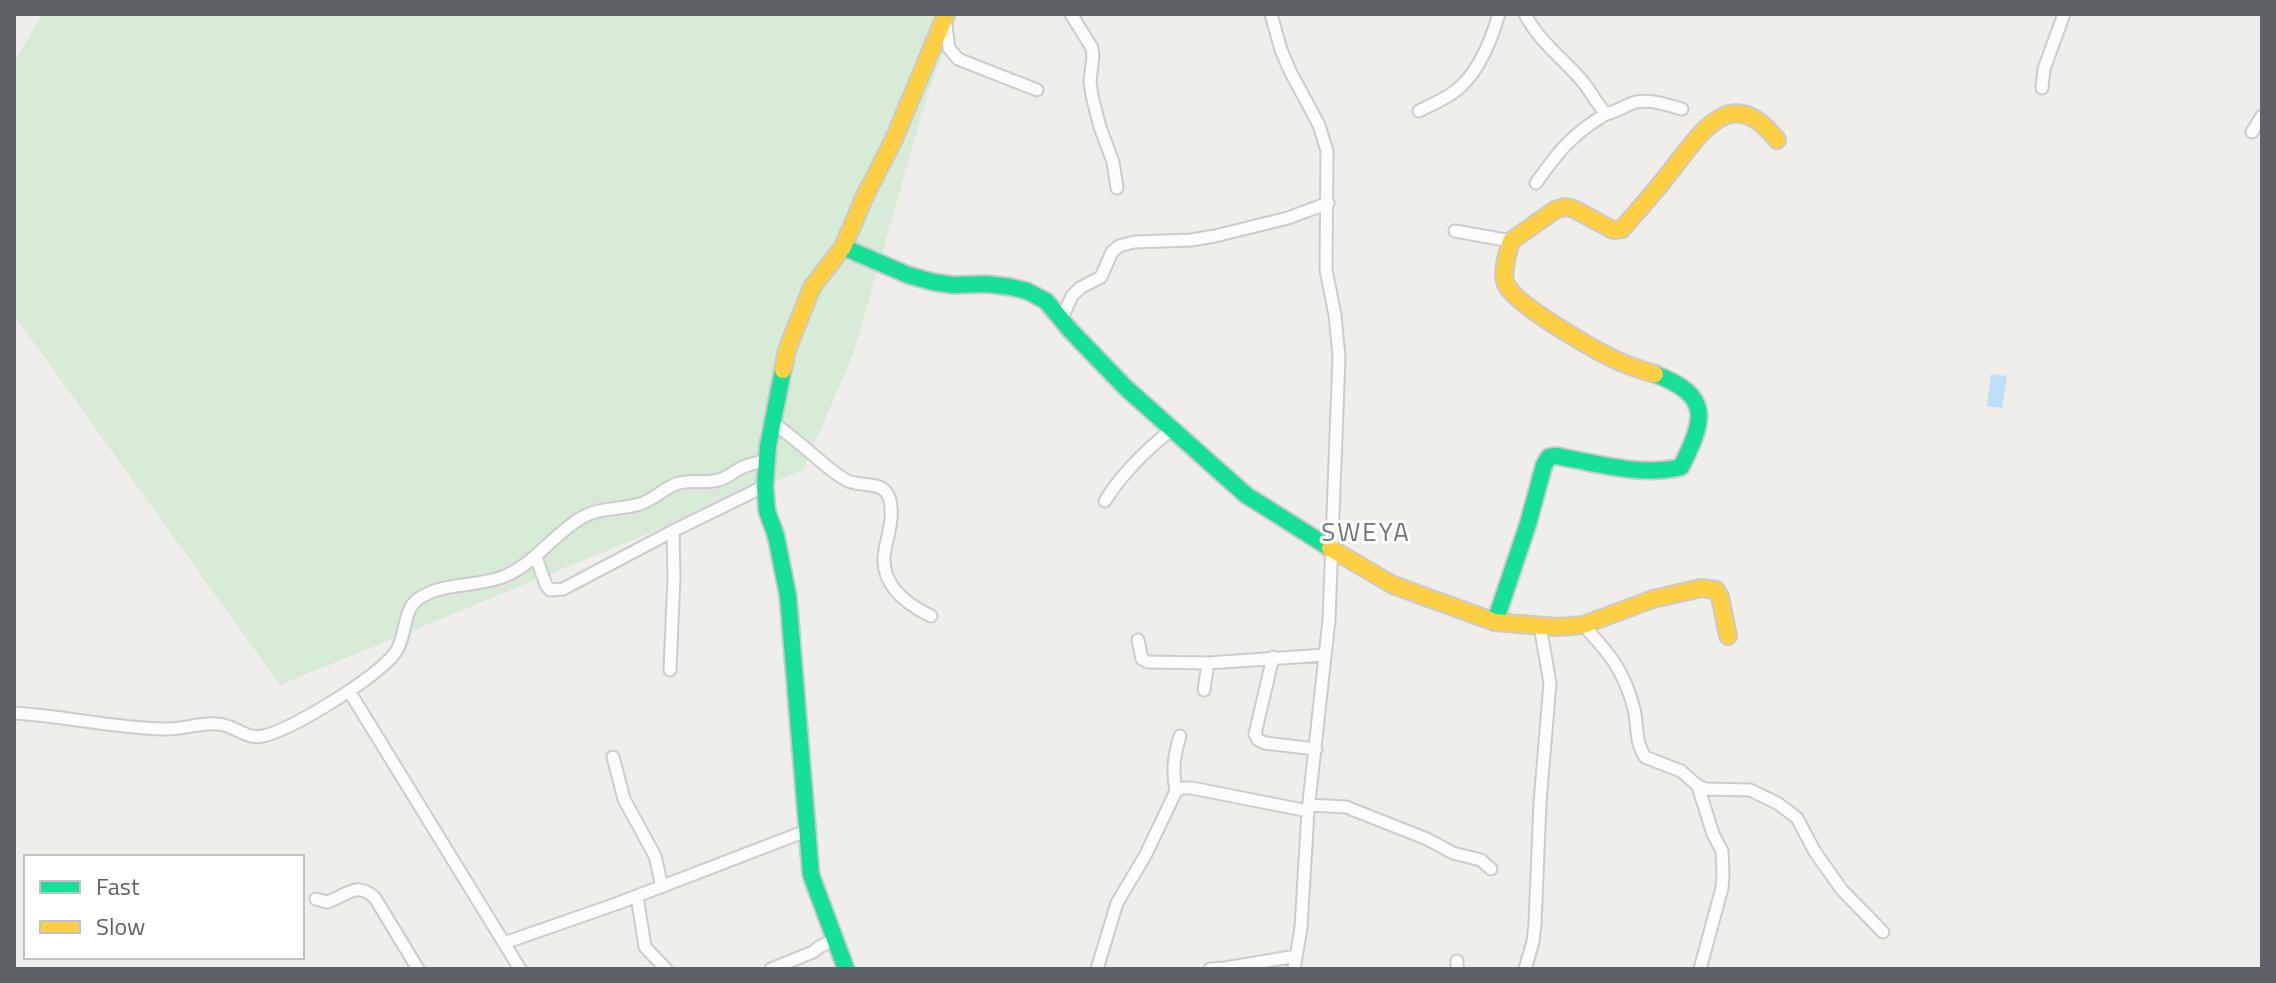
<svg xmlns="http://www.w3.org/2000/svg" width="2276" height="983" font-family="'Titillium Web',sans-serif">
<rect width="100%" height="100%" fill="#efeeea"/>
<path fill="#d8ebd6" d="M42,14H958L928,93L853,355L803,470L280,685L14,315V62Z"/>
<path fill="#bfe0f9" d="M1991,374L2007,376L2002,408L1987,406Z"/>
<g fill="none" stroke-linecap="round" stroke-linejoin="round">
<g stroke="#cbcccc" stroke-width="15">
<path id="street" d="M1071,14L1092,48L1093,56L1090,81L1092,96L1100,127L1113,162L1117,188
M1271,14L1281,50L1291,73L1319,125L1327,151L1326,270L1335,315L1339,357L1329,620L1308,811L1301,928L1294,969
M1525,14C1539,42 1564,59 1583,82C1591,92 1597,104 1606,114C1617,112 1625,105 1636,102C1651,99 1667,105 1682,109
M945,18L949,48L958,59L1037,90
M2042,88L2044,69L2064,14
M1419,111C1431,105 1443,100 1454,92C1478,75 1491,41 1499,14
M2252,132L2262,116
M1536,183C1558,152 1572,134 1606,114
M1455,231L1511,241
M1062,318L1072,296L1080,288L1101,277L1112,252L1119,246L1134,242L1191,240L1215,236L1288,218L1328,203
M774,423C786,433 800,443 812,454C823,463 833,473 846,480C858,487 877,481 886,492C890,497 891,503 891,509C893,526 885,541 884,558C883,587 908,605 931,616
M1105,501C1122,473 1145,451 1171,430
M536,557L546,585L550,590L563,589L673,531L765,486
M1583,625C1609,653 1624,670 1634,709C1638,726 1635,742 1645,757L1681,771L1698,786L1706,789L1750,790L1777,803L1788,811L1797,818L1815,852L1842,890L1883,932
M1138,640L1142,659L1148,662L1208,663L1325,655
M1273,657L1255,734L1258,740L1265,743L1316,749
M670,670L674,577L673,531
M1204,690L1208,663
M349,691L520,969
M14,713C64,716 113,728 164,729C182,730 200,722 218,724C235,725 246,740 263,736C293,729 376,678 395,653C407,637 402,611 418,599C445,581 476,588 505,576C535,563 553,535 581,518C599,507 621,510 640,504C653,500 663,489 676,484C691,479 704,484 718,480C726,479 732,473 739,469C748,464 758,462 768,460
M613,757L624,799L655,856L662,887
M1698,786L1713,834L1722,851L1723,874L1722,888L1700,969
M1176,791C1172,771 1174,755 1180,736
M1309,805L1346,807L1427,839L1453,853L1481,860L1491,869
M637,896L645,947L666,969
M316,899L327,902C347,896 356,880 375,898L418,969
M504,943L616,904L806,831
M1457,961V969
M771,969L813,952L819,947L834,940
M1097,969L1117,903L1145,856L1176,791L1182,788H1192L1308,811
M1210,969L1225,968L1296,956
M1525,969L1533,942L1535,924L1540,803L1550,683L1540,626"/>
</g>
<g stroke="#cacacb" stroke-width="20">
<path id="fast" d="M843,247L908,275L933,282L953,285L987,284L1011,287L1027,291L1046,301L1070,330L1126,388L1246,495L1330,548
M783,370L768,446L765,486L767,511L776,536L788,596L811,875L846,969
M1495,622L1528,524L1544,465L1549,457L1556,456C1596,463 1641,477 1681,467C1705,419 1712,396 1655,374"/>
</g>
<g stroke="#cacacb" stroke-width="20">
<path id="slow" d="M783,370L787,350L812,287L843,247L864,198L894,139L946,14
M1655,374C1645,371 1635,368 1625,364C1601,354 1516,306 1506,284C1501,272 1508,253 1511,241L1555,210L1565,207L1574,209L1613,230L1622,229C1638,210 1655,192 1670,172C1701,133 1731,81 1777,140
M1330,548L1393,585L1495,622L1556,627L1583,625L1653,599L1701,588L1716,590L1720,597L1728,636"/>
</g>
<use href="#street" stroke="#fdfcfc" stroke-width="11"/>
<use href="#fast" stroke="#16e098" stroke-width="16"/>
<use href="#slow" stroke="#ffcf43" stroke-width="16"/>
</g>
<g text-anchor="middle" stroke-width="6" stroke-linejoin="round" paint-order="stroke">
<g font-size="26" letter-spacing="2" fill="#70757a" stroke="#fff">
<text x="1366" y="541">SWEYA</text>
</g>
</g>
<rect width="2276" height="983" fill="none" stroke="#5f6368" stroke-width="32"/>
<rect x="24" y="855" width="280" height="104" fill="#ffffff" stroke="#bfc1c3" stroke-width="2"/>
<rect x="40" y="881" width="40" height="12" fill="#16e098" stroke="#bfc1c3" stroke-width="2"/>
<text x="96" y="895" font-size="24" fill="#5f6368">Fast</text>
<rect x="40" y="921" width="40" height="12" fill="#ffcf43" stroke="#bfc1c3" stroke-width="2"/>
<text x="96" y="935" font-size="24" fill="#5f6368">Slow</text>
</svg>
